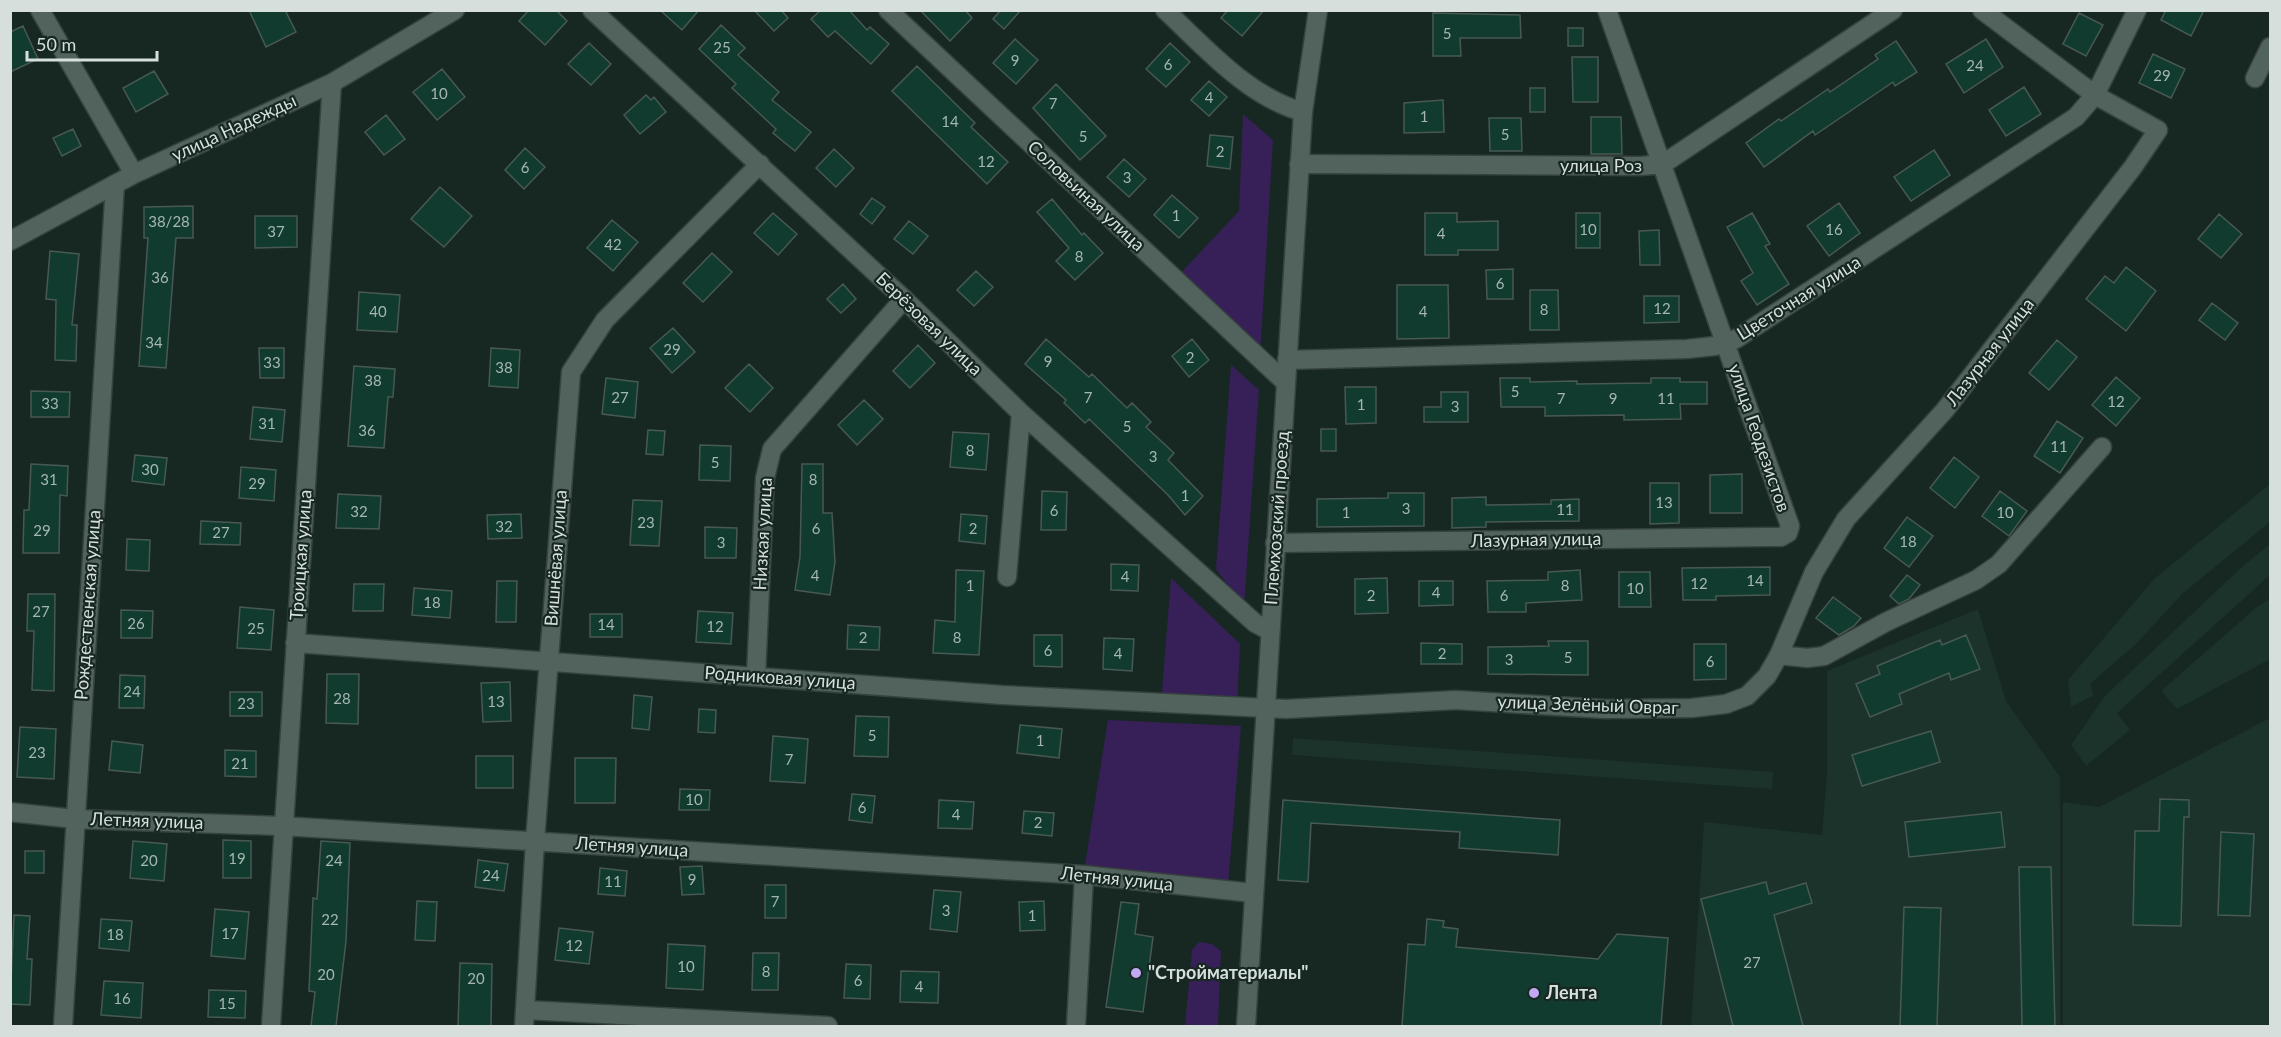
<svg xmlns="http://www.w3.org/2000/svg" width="2281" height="1037" font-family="Lato,sans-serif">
<rect width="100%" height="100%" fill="#172722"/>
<path fill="#1b332b" d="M2270,484V522L2182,594L2136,644L2090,684L2094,695L2071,707L2068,680L2154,579Z
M2270,544V575L2117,713L2130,730L2086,766L2071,745L2105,696L2243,566Z
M2270,599V659L2177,709L2161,691L2258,606Z
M1978,609L2006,701L2060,777V1026H1691L1704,822L1822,835L1827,773V671Z
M2270,718V1026H2063V802L2099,807Z
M1293,738L1773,772L1772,789L1292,755Z"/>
<path fill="#372058" d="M1243,114L1273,140L1260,357L1176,278L1239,211Z
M1231,365L1259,390L1244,606L1216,569Z
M1171,578L1240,644L1237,707L1161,703Z
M1108,720L1241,726L1228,886L1084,871Z
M1199,942L1212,944L1221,951L1218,1026H1185L1192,950Z"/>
<path fill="#123b2f" stroke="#485953" stroke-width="1.5" d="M249,10H285L296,32L266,47Z
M529,10H556L567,21L545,45L519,21Z
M660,10H699L682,30Z
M754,10H781L788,18L774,31Z
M821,10H849L867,30L870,27L889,44L871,64L835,31L828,37L811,19Z
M920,10H965L972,18L950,41Z
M1001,10H1021L1004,29L993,19Z
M1228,10H1264L1242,36L1221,18Z
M2166,10H2204L2191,36L2161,20Z
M1433,13L1520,15L1521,38H1460L1461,56H1433Z
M2079,13L2103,25L2086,56L2063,44Z
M721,25L745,48L738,55L779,92L772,100L811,132L795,151L773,133L776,129L732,88L736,84L699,49Z
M23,26L38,59L10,72V32Z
M1568,28H1583V46H1568Z
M1015,39L1038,60L1016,84L993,63Z
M1986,39L2003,67L1964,93L1946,64Z
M1896,41L1917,72L1895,86L1893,82L1815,135L1813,131L1764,167L1746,143L1779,119L1781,121L1828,89L1830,92L1878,59L1875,55Z
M589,43L611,64L591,85L568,64Z
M1170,43L1190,62L1166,87L1146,69Z
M2153,54L2185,69L2171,98L2139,83Z
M1572,57H1598V102H1573Z
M917,66L975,123L971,127L1008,162L987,184L892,91Z
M442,69L465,97L437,120L413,92Z
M154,71L168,94L136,112L123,88Z
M1209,81L1227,97L1209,116L1191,100Z
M1056,84L1106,136L1080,160L1033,108Z
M2024,87L2041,114L2006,136L1989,110Z
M1530,88H1545V112H1530Z
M646,95L651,100L654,97L666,112L640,134L624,115Z
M1443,100L1444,132L1404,133V103Z
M386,115L405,139L384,155L365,132Z
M1591,117H1621L1622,154H1591Z
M1489,118H1521L1522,151H1490Z
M73,129L81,146L62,156L53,138Z
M1210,135L1233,137L1230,169L1207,166Z
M525,148L545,167L524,189L505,170Z
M834,149L854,168L836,187L816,168Z
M1934,150L1950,175L1911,201L1894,177Z
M1124,159L1146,179L1129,197L1107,177Z
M440,187L472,216L444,247L411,219Z
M1172,195L1198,218L1179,238L1154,215Z
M872,198L885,207L872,224L860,214Z
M1052,199L1082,235L1084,233L1103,253L1075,280L1056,261L1069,248L1037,212Z
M1839,203L1860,233L1829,256L1807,226Z
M193,206V238H176L166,368L139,366L148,238H144V207Z
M773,213L797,234L778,255L754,233Z
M1425,213H1457V222L1498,221V250H1458V255H1425Z
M1576,213H1600V248H1576Z
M1752,213L1770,244L1765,246L1789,284L1757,305L1741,281L1753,273L1727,227Z
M2219,214L2242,234L2221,258L2198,239Z
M255,216H297V247L255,248Z
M612,220L638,242L613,271L587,248Z
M909,221L928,236L913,254L894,239Z
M1659,230L1660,265H1640L1639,231Z
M50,251L79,254L72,325H77L76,361L55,360L56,300L46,299Z
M712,253L732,272L703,302L683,283Z
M2126,267L2156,291L2126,331L2086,299L2105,276L2114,283Z
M1513,269V299H1487L1486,270Z
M976,271L993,287L974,306L957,290Z
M843,284L856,299L841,313L827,299Z
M1397,285H1448L1449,338L1397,339Z
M1530,290H1558L1559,330H1530Z
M359,292L400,295L397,332L357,330Z
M1644,296H1679V322L1644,323Z
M2212,303L2238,323L2225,340L2199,320Z
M673,328L695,352L672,373L650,348Z
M1046,339L1089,377L1092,374L1127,408L1132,403L1151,422L1146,427L1174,453L1168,460L1203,496L1185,515L1168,495L1089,419L1085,423L1064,403L1066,400L1025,364Z
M1192,339L1209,360L1189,377L1172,356Z
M2057,340L2077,357L2049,390L2029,373Z
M918,345L935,363L910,388L893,371Z
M259,348H284V378H260Z
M491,348L520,350L518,388L489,386Z
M749,364L773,388L750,412L725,388Z
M354,366L395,369L393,397H388L384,448L348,446Z
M2116,377L2140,398L2116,426L2092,405Z
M606,378L638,382L635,418L602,414Z
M1500,378H1530V382L1577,381V384L1651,383V378H1680V382H1707V404H1680L1681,419L1624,420V415L1545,416V407H1501Z
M1345,387H1376V423L1346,424Z
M31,391L70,392L69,417H31Z
M1441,392H1468V422H1424V407H1441Z
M864,400L883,419L857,445L838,425Z
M253,407L285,410L282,442L250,439Z
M2057,421L2083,438L2060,473L2034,456Z
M1321,429H1336V451H1321Z
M648,430L665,431L663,455L646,454Z
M953,432L989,434L986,470L950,467Z
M700,445L731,446L730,481L699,480Z
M135,455L167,458L164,485L132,481Z
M1954,457L1979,477L1955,508L1930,488Z
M31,464L68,466L67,496L60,495L59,553H23L24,510H29Z
M802,464H823V513H832L835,562L830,595L795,590L800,557Z
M241,467L276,470L274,501L239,498Z
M1742,474V513H1710V475Z
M1650,483H1679V523L1650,524Z
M1042,491L1067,492L1066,530H1041Z
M2000,491L2027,511L2009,536L1982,516Z
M1388,493H1424V526L1317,527V499L1388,498Z
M338,494L381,496L379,529L336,528Z
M1486,497V505L1551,504V500L1579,499V521L1486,522V527L1452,528V498Z
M633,500L662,501L659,546L630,545Z
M521,514L522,538L488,539L487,515Z
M961,514L987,516L985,544L959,541Z
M1907,517L1933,536L1909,567L1884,548Z
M201,521L241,523L240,545L200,544Z
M705,527L737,528L736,558H705Z
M127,539L150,540L149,571L126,570Z
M1111,564L1139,565L1138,591L1111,590Z
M1770,567V595L1716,596V600H1683L1682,568Z
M956,570L984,571L979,655L933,653L935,620L955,622Z
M1580,570L1582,600L1526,603V612H1488L1487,581L1548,580V572Z
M1619,572H1650L1651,607H1619Z
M1907,575L1920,585L1909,599L1899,604L1890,596Z
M1387,578L1388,613L1355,614V579Z
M497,581H517L516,622H496Z
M1419,581H1453V605L1419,606Z
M354,584H384L383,611H353Z
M414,588L452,591L450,618L412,615Z
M28,594H55L54,691L32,690L34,631H27Z
M1833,597L1861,618L1854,626L1839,635L1816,618Z
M240,607L274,610L271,650L237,648Z
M121,610L153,611L152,638H121Z
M698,611L733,613L731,644L696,642Z
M590,614H622V637H590Z
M848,625L880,627L879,650L847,649Z
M1034,635H1062V667L1034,666Z
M1966,635L1980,669L1951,680L1949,673L1899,694L1902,704L1870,717L1856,684L1880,674L1877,666L1940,640L1942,645Z
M1104,638L1134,639L1132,671L1103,669Z
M1548,641H1588V675L1488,674V647L1549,646Z
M1421,643L1462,644V664H1421Z
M1694,644H1726V679L1694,680Z
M327,674H359L358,724L326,723Z
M120,675L145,676L144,708H119Z
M510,682L511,721L483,722L481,683Z
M230,692H262V716H230Z
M634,695L652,697L649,730L632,728Z
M699,709L716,710L715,733L698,732Z
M856,716L889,717L888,757L854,756Z
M1020,725L1062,729L1059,758L1017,753Z
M20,727L56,729L54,779L17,777Z
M1931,731L1940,762L1862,786L1852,755Z
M773,736L808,739L805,783L770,781Z
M112,741L143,745L140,773L109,770Z
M225,750L256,751V777L225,776Z
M476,756H513V788H476Z
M575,758H616L615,803H575Z
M680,789L710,790L709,810H679Z
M852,794L875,796L872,823L849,820Z
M2160,799L2189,800V817H2184L2181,926L2133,925L2135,831H2159Z
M939,800L974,802L972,829L938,828Z
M1283,800L1560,820L1558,855L1459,848L1460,832L1311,823L1308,882L1278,880Z
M1024,811L1054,813L1052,836L1022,833Z
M2001,812L2005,847L1909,857L1905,822Z
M2221,832L2254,834L2250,916L2218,915Z
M223,840L251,841V878H223Z
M133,841L167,844L164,881L130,878Z
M321,841L350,843L346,941L336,1026H311L315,992L309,991L313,898L317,899Z
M25,851H44V873H25Z
M478,860L508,864L504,891L475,887Z
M702,866L704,894L682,895L680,867Z
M2019,867H2051L2055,1026H2022Z
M600,868L627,871L625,896L598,894Z
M1766,882L1769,894L1806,883L1812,903L1774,915L1803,1026H1733L1701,899Z
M765,885H786V918H765Z
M934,890L961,892L957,932L930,929Z
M417,901L437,902L435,941L415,940Z
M1044,901L1045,930L1020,931L1019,902Z
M1121,902L1139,904L1135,934L1153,937L1143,1012L1106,1007Z
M1904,907L1941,908L1937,1026H1900Z
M215,909L249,912L245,959L211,956Z
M14,915L30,916L27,959H32L30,1005L10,1004Z
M101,919L132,921L129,951L99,948Z
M1427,919L1444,921L1443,927L1458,929L1456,947L1598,959L1617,934L1668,938L1661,1026H1402L1408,944L1425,945Z
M559,928L593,932L589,964L555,960Z
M668,944L705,946L703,990L666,988Z
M753,953H779L778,990H752Z
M460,963L492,964L491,1026H458Z
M846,964L871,965L870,999L844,998Z
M901,971L939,972L938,1003L900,1002Z
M104,981L143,983L141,1018L101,1015Z
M209,990L246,991L245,1018L208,1017Z"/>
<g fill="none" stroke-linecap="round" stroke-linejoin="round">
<g stroke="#36423d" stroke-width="21">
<path id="street" d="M40,10L134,174
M592,10L904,299L1021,413L1255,623L1270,631
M888,10L1285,382
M1165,10C1205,47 1248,97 1303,112
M2255,78L2270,47
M1299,164L1641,166L1663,164L1893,10
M10,241L134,174L332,83L455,10
M1287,360L1687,349L1715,346L1736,339L2076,117L2095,95L2137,10
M1275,543L1765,537H1781L1788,533L1790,526L1607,10
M1007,577L1021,413
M295,643L1002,695L1286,709L1456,700L1605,709L1692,708L1726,704L1747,696L1767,676L1779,655L1814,572L1846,519L1945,410L2133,167L2158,130L2095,95L1982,10
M1779,655L1807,658L1824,656L1886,622L1976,580L1999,564L2102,447
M756,676L765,478L772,449L904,299
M10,812L75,819L282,826L1084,875L1253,893
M526,1010L828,1026
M63,1026L115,184
M271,1026L332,83
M524,1026L535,841L571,372L605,320L760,164
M1076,1026L1084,875"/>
</g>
<g stroke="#36423d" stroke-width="21">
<path id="secondary" d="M1246,1026L1303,112L1318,10"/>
</g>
<use href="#street" stroke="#52635d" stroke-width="18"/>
<use href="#secondary" stroke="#52635d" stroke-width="18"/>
</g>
<g fill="#c1a8f3" stroke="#172722" stroke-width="2">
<circle cx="1136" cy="973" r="6"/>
<circle cx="1534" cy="993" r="6"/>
</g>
<g text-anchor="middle" stroke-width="4.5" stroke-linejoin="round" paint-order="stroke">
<g font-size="15" fill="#a5b6b1">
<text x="1447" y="39">5</text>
<text x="722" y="53">25</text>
<text x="1015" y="66">9</text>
<text x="1168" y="70">6</text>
<text x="1975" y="71">24</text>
<text x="2162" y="81">29</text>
<text x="439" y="99">10</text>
<text x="1209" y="103">4</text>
<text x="1053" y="109">7</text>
<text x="1424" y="122">1</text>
<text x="950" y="127">14</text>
<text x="1505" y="140">5</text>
<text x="1083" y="142">5</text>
<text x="1220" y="157">2</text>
<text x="986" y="167">12</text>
<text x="525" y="173">6</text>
<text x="1127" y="183">3</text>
<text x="1176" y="221">1</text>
<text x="169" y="227">38/28</text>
<text x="1588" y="235">10</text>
<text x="1834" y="235">16</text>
<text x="276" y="237">37</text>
<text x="1441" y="239">4</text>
<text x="613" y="250">42</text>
<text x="1079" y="262">8</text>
<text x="160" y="283">36</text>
<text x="1500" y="289">6</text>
<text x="1662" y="314">12</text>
<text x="1544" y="315">8</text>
<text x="378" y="317">40</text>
<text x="1423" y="317">4</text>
<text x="154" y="348">34</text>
<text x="672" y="355">29</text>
<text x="1190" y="363">2</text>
<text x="1048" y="367">9</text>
<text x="272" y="368">33</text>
<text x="504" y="373">38</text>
<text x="373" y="386">38</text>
<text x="1515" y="397">5</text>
<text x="620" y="403">27</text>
<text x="1088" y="403">7</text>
<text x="1561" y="404">7</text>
<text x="1613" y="404">9</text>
<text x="1666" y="404">11</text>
<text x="2116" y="407">12</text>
<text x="50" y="409">33</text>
<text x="1361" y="410">1</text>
<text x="1455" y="412">3</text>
<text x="267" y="429">31</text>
<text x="1127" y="432">5</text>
<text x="367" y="436">36</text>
<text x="2059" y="452">11</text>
<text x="970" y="456">8</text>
<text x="1153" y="462">3</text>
<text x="715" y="468">5</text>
<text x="150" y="475">30</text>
<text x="49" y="485">31</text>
<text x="813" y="485">8</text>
<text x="257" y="489">29</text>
<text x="1185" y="501">1</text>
<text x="1664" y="508">13</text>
<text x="1406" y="514">3</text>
<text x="1565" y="515">11</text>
<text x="1054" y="516">6</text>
<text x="359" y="517">32</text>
<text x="1346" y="518">1</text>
<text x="2005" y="518">10</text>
<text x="646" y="528">23</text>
<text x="504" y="532">32</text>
<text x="816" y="534">6</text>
<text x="973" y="534">2</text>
<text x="42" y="536">29</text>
<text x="221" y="538">27</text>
<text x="1908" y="547">18</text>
<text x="721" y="548">3</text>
<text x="815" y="581">4</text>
<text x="1125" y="582">4</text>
<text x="1755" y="586">14</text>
<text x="1699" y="589">12</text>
<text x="970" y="591">1</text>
<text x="1565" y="591">8</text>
<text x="1635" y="594">10</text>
<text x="1436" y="598">4</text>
<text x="1371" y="601">2</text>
<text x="1504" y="601">6</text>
<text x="432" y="608">18</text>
<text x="41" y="617">27</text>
<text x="136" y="629">26</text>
<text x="606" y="630">14</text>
<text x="715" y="632">12</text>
<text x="256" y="634">25</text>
<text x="863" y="643">2</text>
<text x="957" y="643">8</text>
<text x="1048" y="656">6</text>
<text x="1118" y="659">4</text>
<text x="1442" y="659">2</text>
<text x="1568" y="663">5</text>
<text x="1509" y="665">3</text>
<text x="1710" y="667">6</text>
<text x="132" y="697">24</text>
<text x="342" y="704">28</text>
<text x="496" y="707">13</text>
<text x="246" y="709">23</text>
<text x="872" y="741">5</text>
<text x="1040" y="746">1</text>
<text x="37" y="758">23</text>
<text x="789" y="765">7</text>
<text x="240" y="769">21</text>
<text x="694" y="805">10</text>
<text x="862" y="813">6</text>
<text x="956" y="820">4</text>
<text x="1038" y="828">2</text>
<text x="237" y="864">19</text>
<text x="149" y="866">20</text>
<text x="334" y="866">24</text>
<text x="491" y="881">24</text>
<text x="692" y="885">9</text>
<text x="613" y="887">11</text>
<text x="775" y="907">7</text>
<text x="946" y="916">3</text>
<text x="1032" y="921">1</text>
<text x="330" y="925">22</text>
<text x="230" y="939">17</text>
<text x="115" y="940">18</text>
<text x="574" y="951">12</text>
<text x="1752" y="968">27</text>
<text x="686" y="972">10</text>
<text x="766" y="977">8</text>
<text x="326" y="980">20</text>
<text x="476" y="984">20</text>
<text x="858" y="986">6</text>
<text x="919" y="992">4</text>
<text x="122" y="1004">16</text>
<text x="227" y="1009">15</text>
</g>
<g font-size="18" fill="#d6dfdc" stroke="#172722">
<text transform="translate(234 128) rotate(-25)" y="6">улица Надежды</text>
<text x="1601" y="172">улица Роз</text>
<text transform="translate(1086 196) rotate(43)" y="6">Соловьиная улица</text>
<text transform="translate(1799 298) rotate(-32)" y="6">Цветочная улица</text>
<text transform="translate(929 324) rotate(44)" y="6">Берёзовая улица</text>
<text transform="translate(1990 352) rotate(-52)" y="6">Лазурная улица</text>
<text transform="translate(1759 438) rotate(71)" y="6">улица Геодезистов</text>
<text transform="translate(1277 518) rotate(-86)" y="6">Племхозский проезд</text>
<text transform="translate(763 534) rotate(-87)" y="6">Низкая улица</text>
<text transform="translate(1536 540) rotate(-1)" y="6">Лазурная улица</text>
<text transform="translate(301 555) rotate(-86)" y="6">Троицкая улица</text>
<text transform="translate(556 558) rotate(-86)" y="6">Вишнёвая улица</text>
<text transform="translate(88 605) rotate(-86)" y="6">Рождественская улица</text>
<text transform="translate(780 678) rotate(4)" y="6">Родниковая улица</text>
<text transform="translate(1588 705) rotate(2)" y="6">улица Зелёный Овраг</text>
<text transform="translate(147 821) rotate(2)" y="6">Летняя улица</text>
<text transform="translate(632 847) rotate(4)" y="6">Летняя улица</text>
<text transform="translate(1117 879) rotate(6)" y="6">Летняя улица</text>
</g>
<g font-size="18" font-weight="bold" fill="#d6dfdc" stroke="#172722" text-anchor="start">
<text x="1148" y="979">"Стройматериалы"</text>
<text x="1546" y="999">Лента</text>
</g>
</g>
<rect width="2281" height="1037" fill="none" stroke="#d6dfdc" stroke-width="24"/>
<path d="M27 51v9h130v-9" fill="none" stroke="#d6dfdc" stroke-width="3"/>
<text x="36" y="51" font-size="18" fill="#d6dfdc" stroke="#172722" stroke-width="4.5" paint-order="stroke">50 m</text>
</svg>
